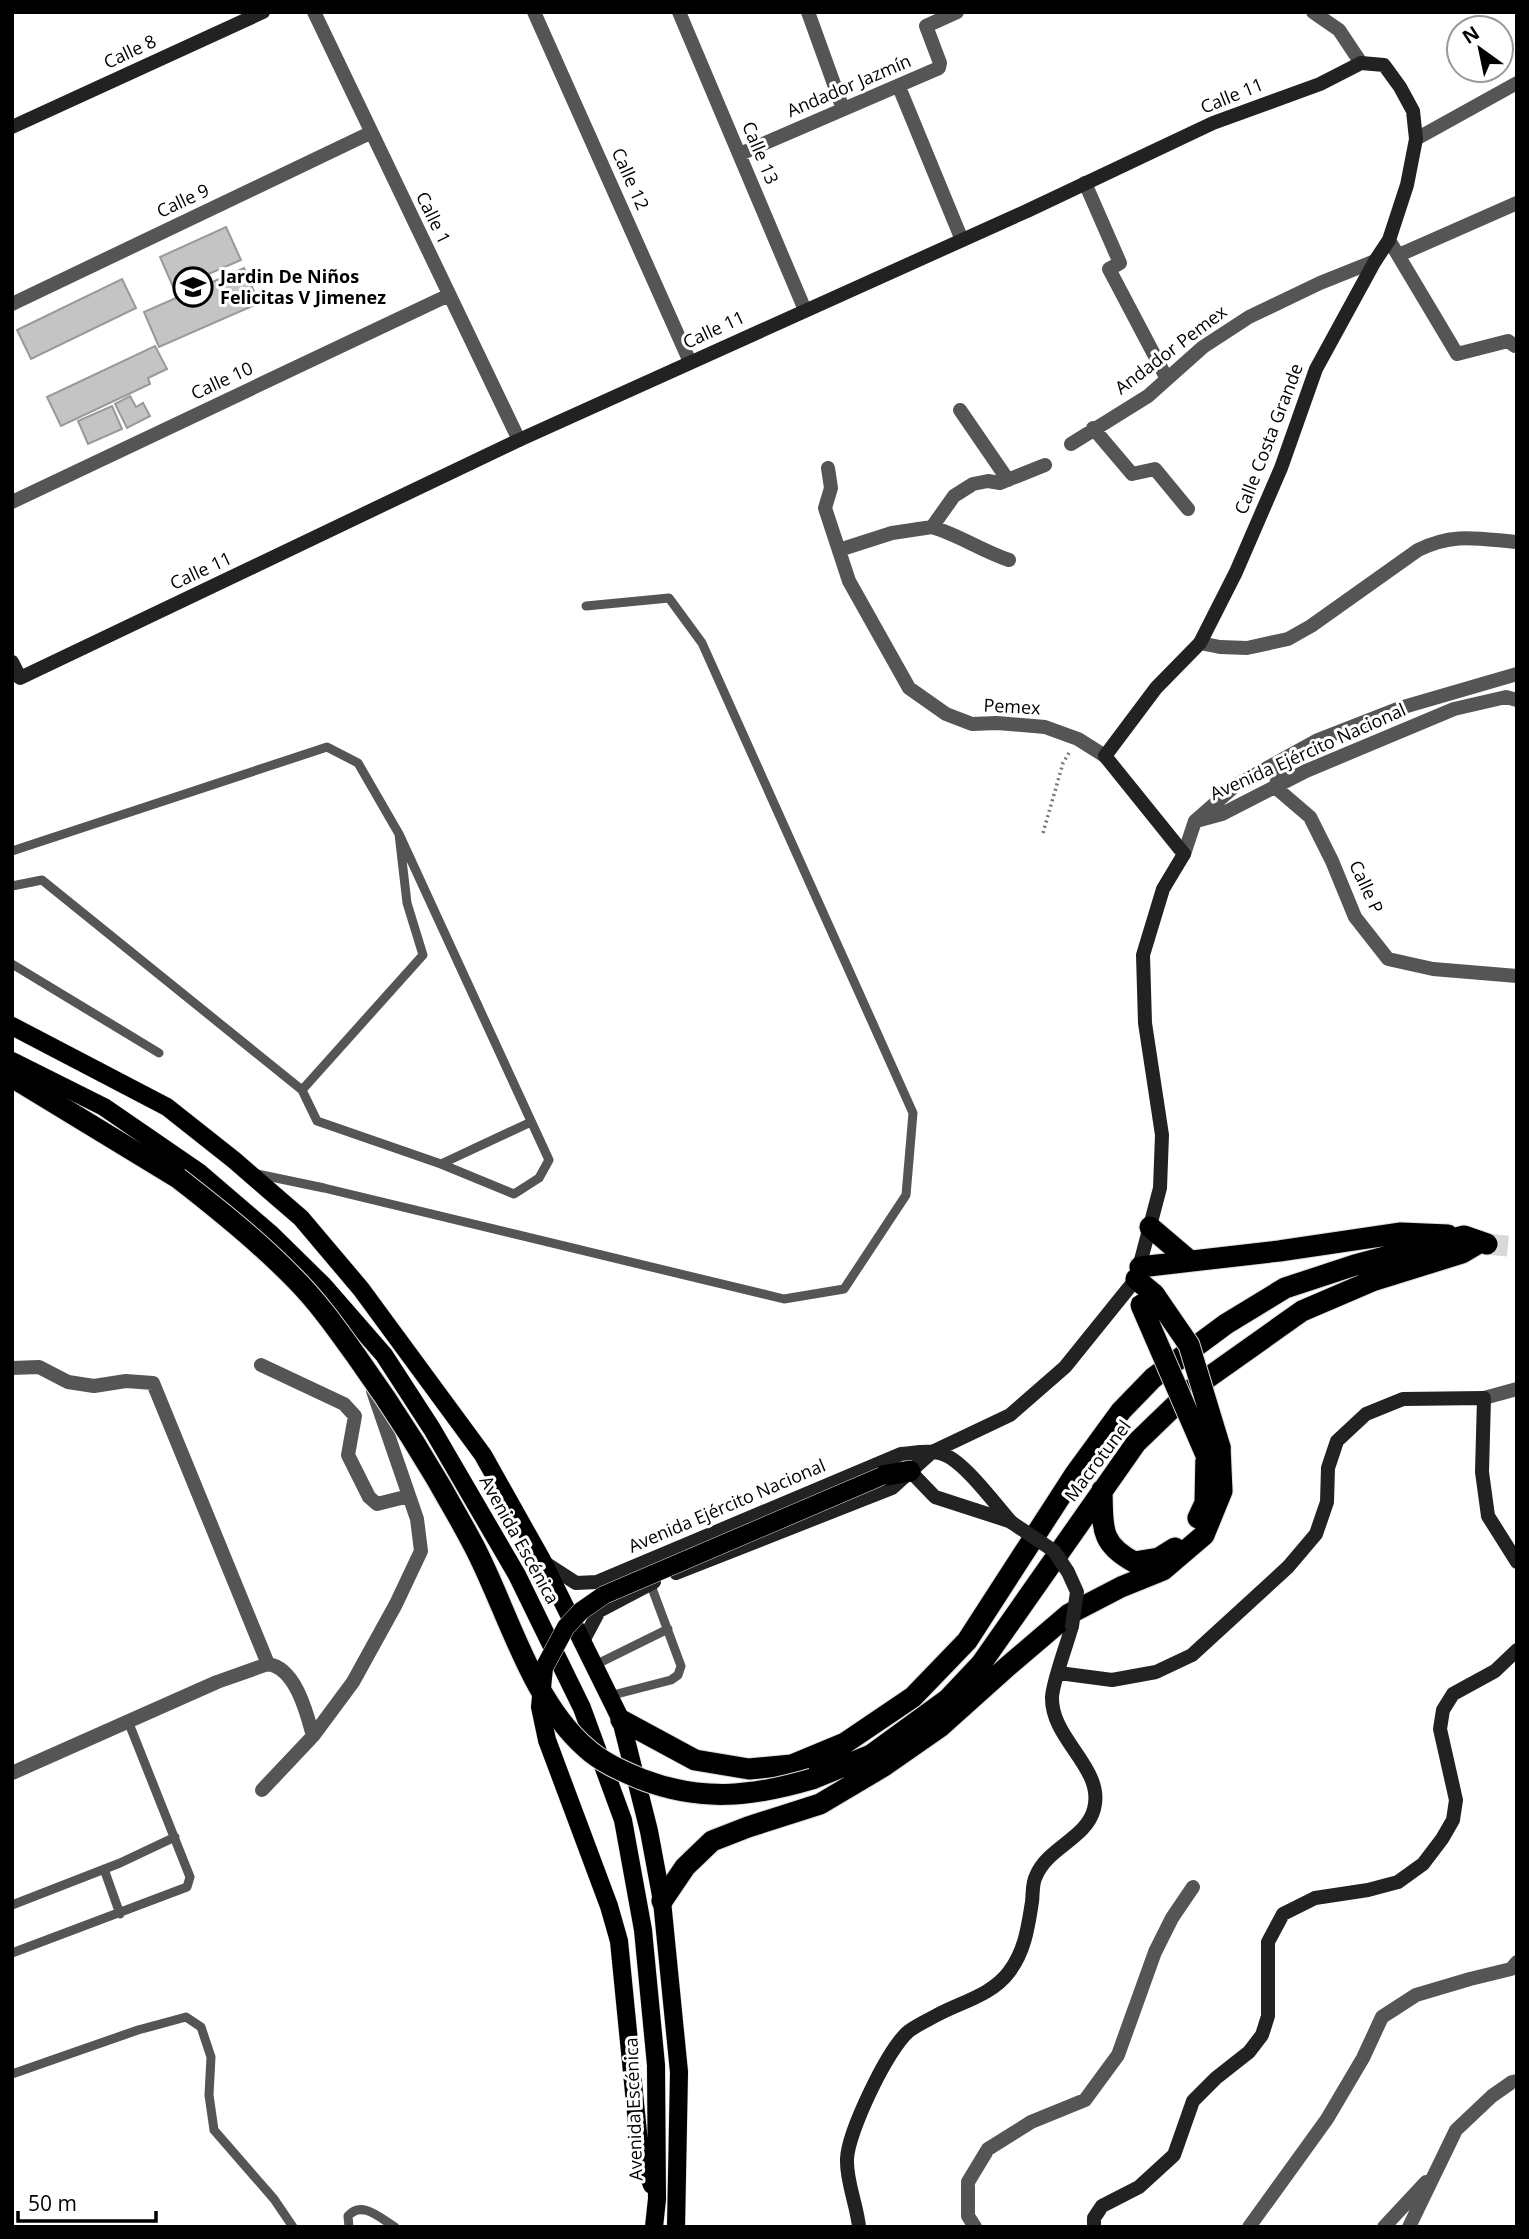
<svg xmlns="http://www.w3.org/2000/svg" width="1529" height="2239" font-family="'Open Sans',sans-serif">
<rect width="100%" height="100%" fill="#fff"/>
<path fill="#c4c4c4" stroke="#999" stroke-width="2" d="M226,227L241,260L174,289L160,257Z
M244,268L259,303L159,347L144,312Z
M122,279L136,308L31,359L17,330Z
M155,346L167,369L148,378L150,384L61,426L47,397Z
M130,396L136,407L143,403L150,416L127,428L115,404Z
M112,406L122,429L88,444L78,421Z"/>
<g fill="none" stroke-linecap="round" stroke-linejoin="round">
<path stroke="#d9d9d9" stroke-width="21" stroke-dasharray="21 10" stroke-linecap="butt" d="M1487,1244L1517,1247"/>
<g stroke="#dbdbdb" stroke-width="19">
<path id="primary" d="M12,1026L167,1107L234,1160L301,1218L361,1289L483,1455L542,1560L621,1720L649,1831L662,1901L679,2072L676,2227
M12,1061L104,1107L200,1173L270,1233L323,1285L384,1355L432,1429L517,1575L582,1708L623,1820L643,1930L656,2065L657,2199L654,2227
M547,1740L609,1906L619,1941L640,2153L652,2185"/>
</g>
<g stroke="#dbdbdb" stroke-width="23">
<path id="highway" d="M12,1077L178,1178
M1150,1227L1190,1261
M1140,1267L1279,1251L1401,1233L1448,1235
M1136,1279L1154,1294
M882,1476L910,1471
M1102,1490C1103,1527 1099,1543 1134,1562L1159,1558L1175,1548
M1198,1518L1205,1503L1206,1455
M621,1720L695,1760L749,1769L792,1765L845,1743L913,1697L967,1641L1075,1474L1121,1411L1153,1378L1226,1324L1285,1288L1355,1265L1464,1236L1487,1244
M812,1779L871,1755L948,1699L981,1664L1136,1443L1192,1389L1302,1311L1372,1281L1462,1253L1479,1243
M662,1901L685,1867L712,1841L748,1827L820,1804L884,1766L940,1727L1008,1666L1069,1614L1121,1587L1163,1570L1204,1535L1222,1491L1220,1447"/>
</g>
<path stroke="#777" stroke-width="3.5" stroke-dasharray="2 3.5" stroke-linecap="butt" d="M1043,833L1063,763L1069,753"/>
<path stroke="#555" stroke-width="9" d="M12,851L327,747L358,763L399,834L407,903L423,955L302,1090L317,1121L441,1164L514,1194L539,1178L549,1160L399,834
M12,886L42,880L302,1090
M12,964L159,1053
M441,1164L531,1122
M257,1174L324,1188L784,1299L844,1289L906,1195L913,1113L702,643L669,598L586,606
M593,1666L668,1629
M609,1696L671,1680L678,1675L681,1666L649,1580
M104,1869L120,1914
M12,1905L120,1863L175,1837
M12,1953L187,1887L190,1877L128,1721
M12,2074L138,2030L186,2017L201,2027L211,2057L209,2095L214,2130L274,2199L293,2227
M349,2227L348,2216C362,2200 380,2218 395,2227"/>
<path stroke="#555" stroke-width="14" d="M314,12L519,440
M534,12L690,362
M679,12L805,310
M808,12L843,109
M1313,12L1339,30L1361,63
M899,87L962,240
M1416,139L1517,83
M740,154L939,68L940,63L926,26L957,12
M1085,183L1120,263L1109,269L1167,379
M1389,240L1457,354L1508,341L1515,346
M1399,255L1517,203
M12,304L370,133
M960,410L1008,480
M1093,428L1132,474L1155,469L1188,509
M1071,444L1148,396L1203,347L1249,317L1320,283L1375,261
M828,468L831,488L825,508L849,581L909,688L946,714L972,724L997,723L1045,727L1078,739L1105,756
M12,502L449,295
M932,527C959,535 982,551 1009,560
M839,550L892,533L932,527L954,496L973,484L988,481L1000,483L1045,465
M1200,643L1220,647L1247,648L1288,639L1311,626L1418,550C1454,532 1479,539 1517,542
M1285,758L1275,787L1310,817L1332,861L1355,917L1388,959L1433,969L1517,976
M1200,820L1222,814L1306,771L1454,709L1506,697L1517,700
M1184,854L1195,821L1235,786L1285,758L1318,740L1400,708L1517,674
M261,1365L344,1404L355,1416L348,1455L369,1497L377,1504L409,1496
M12,1368L39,1367L68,1382L94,1386L126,1381L153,1383L268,1664
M1484,1398L1517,1389
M12,1773L217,1682L268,1664C296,1668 307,1714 313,1736
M262,1790L313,1736L353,1682L396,1604L421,1551L417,1519L373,1391
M975,2227L968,2216V2182L988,2149L1031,2122L1085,2100L1118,2055L1155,1952L1172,1918L1193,1887
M1249,2227L1327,2119L1363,2058L1382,2017L1416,1995L1470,1979L1511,1969L1517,1962
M1384,2227L1426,2182
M1409,2227L1456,2130L1492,2096L1512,2082L1517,2081"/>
<path stroke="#222" stroke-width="14" d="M12,127L263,12
M12,662L20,678L519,440L1029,210L1213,123L1320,84L1361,63L1384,65L1400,87L1413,111L1416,139L1407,185L1389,240L1375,261L1316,369L1281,468L1236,572L1200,643L1156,688L1105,756L1184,854L1163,889L1143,955L1145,1023L1162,1135L1160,1188L1136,1279L1065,1367L1010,1415L932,1452L892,1488L676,1573
M910,1471L935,1497L1009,1521
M542,1561L576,1583L597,1582L901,1454C914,1453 933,1449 945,1455C965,1463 996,1505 1011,1522
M582,1643L599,1611L654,1582
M1059,1673L1112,1680L1156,1672L1192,1655L1288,1567L1316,1534L1327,1502L1328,1468L1337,1441L1366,1414L1403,1399L1484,1398L1482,1472L1488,1516L1517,1562
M859,2227C857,2205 846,2181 847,2159C848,2132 888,2048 909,2031C917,2025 928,2020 937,2015C961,2002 992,1995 1009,1972C1025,1951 1028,1927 1032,1902C1033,1894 1032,1883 1036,1876C1048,1847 1086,1839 1094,1809C1105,1768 1051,1740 1052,1697C1053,1681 1067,1644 1072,1626
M1094,2227V2218L1102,2206L1139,2187L1174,2155L1193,2101L1216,2078L1249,2052L1262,2035L1268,2016V1942L1283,1914L1315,1898L1368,1890L1398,1882L1423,1864L1442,1839L1453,1820L1456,1800L1440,1729L1443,1710L1453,1694L1495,1671L1517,1650"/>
<use href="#primary" stroke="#000" stroke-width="18"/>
<use href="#highway" stroke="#000" stroke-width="21"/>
<g stroke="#dbdbdb" stroke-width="19" stroke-linecap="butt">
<path id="primary-bridge" d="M547,1740L540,1707L544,1668L566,1627L581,1611L604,1595L882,1476"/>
</g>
<g stroke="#dbdbdb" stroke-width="23" stroke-linecap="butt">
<path id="highway-bridge" d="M178,1178C218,1209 258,1241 294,1278C318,1302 337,1329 357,1357C400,1417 439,1480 474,1546C508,1611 530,1699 586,1748C601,1762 622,1771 641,1779C701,1802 751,1797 812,1779
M1154,1294L1189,1345L1220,1447
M1141,1305L1206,1455"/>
</g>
<path stroke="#222" stroke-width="14" d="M1011,1522L1054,1551L1068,1572L1077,1592L1072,1626"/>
<use href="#primary-bridge" stroke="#000" stroke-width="18"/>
<use href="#highway-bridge" stroke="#000" stroke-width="21"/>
</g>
<defs>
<g id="school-ring" transform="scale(2.0125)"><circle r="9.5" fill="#fff" stroke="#000" stroke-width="1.5"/><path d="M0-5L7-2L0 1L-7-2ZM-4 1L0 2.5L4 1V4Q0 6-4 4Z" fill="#000"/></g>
</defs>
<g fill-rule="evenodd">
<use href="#school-ring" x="193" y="287"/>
</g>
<g text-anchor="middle" stroke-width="6" stroke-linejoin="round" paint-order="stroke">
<g font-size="18" fill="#000" stroke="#fff">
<text transform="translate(130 52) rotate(-25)" y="6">Calle 8</text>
<text transform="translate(849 86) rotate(-23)" y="6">Andador Jazmín</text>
<text transform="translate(1232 96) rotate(-22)" y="6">Calle 11</text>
<text transform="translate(760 153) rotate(67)" y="6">Calle 13</text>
<text transform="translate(630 179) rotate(66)" y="6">Calle 12</text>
<text transform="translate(183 201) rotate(-25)" y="6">Calle 9</text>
<text transform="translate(433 218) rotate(64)" y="6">Calle 1</text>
<text transform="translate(714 330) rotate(-25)" y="6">Calle 11</text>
<text transform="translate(1171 350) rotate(-37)" y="6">Andador Pemex</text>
<text transform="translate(222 381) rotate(-25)" y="6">Calle 10</text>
<text transform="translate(1269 439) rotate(-69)" y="6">Calle Costa Grande</text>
<text transform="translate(201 571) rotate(-25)" y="6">Calle 11</text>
<text transform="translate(1012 707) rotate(3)" y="6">Pemex</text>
<text transform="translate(1308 752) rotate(-24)" y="6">Avenida Ejército Nacional</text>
<text transform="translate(1366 887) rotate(65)" y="6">Calle P</text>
<text transform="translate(1098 1461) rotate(-53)" y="6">Macrotunel</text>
<text transform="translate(727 1506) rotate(-23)" y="6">Avenida Ejército Nacional</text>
<text transform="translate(519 1540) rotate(61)" y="6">Avenida Escénica</text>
<text transform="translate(634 2109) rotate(-92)" y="6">Avenida Escénica</text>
</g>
<g font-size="18" font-weight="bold" fill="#000" stroke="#fff" text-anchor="start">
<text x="220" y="283">Jardin De Niños<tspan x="220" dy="21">Felicitas V Jimenez</tspan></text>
</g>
</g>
<rect width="1529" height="2239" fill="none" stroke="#000000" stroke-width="28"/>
<g transform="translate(1480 49) rotate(327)"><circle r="33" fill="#ffffff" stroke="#999999" stroke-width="2"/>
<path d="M0-5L12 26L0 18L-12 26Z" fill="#000000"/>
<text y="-10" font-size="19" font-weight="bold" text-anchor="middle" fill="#000000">N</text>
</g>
<path d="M18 2211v10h138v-10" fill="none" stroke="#000000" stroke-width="3.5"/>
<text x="28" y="2211" font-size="21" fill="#000000" stroke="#ffffff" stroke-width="5" paint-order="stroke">50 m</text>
</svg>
